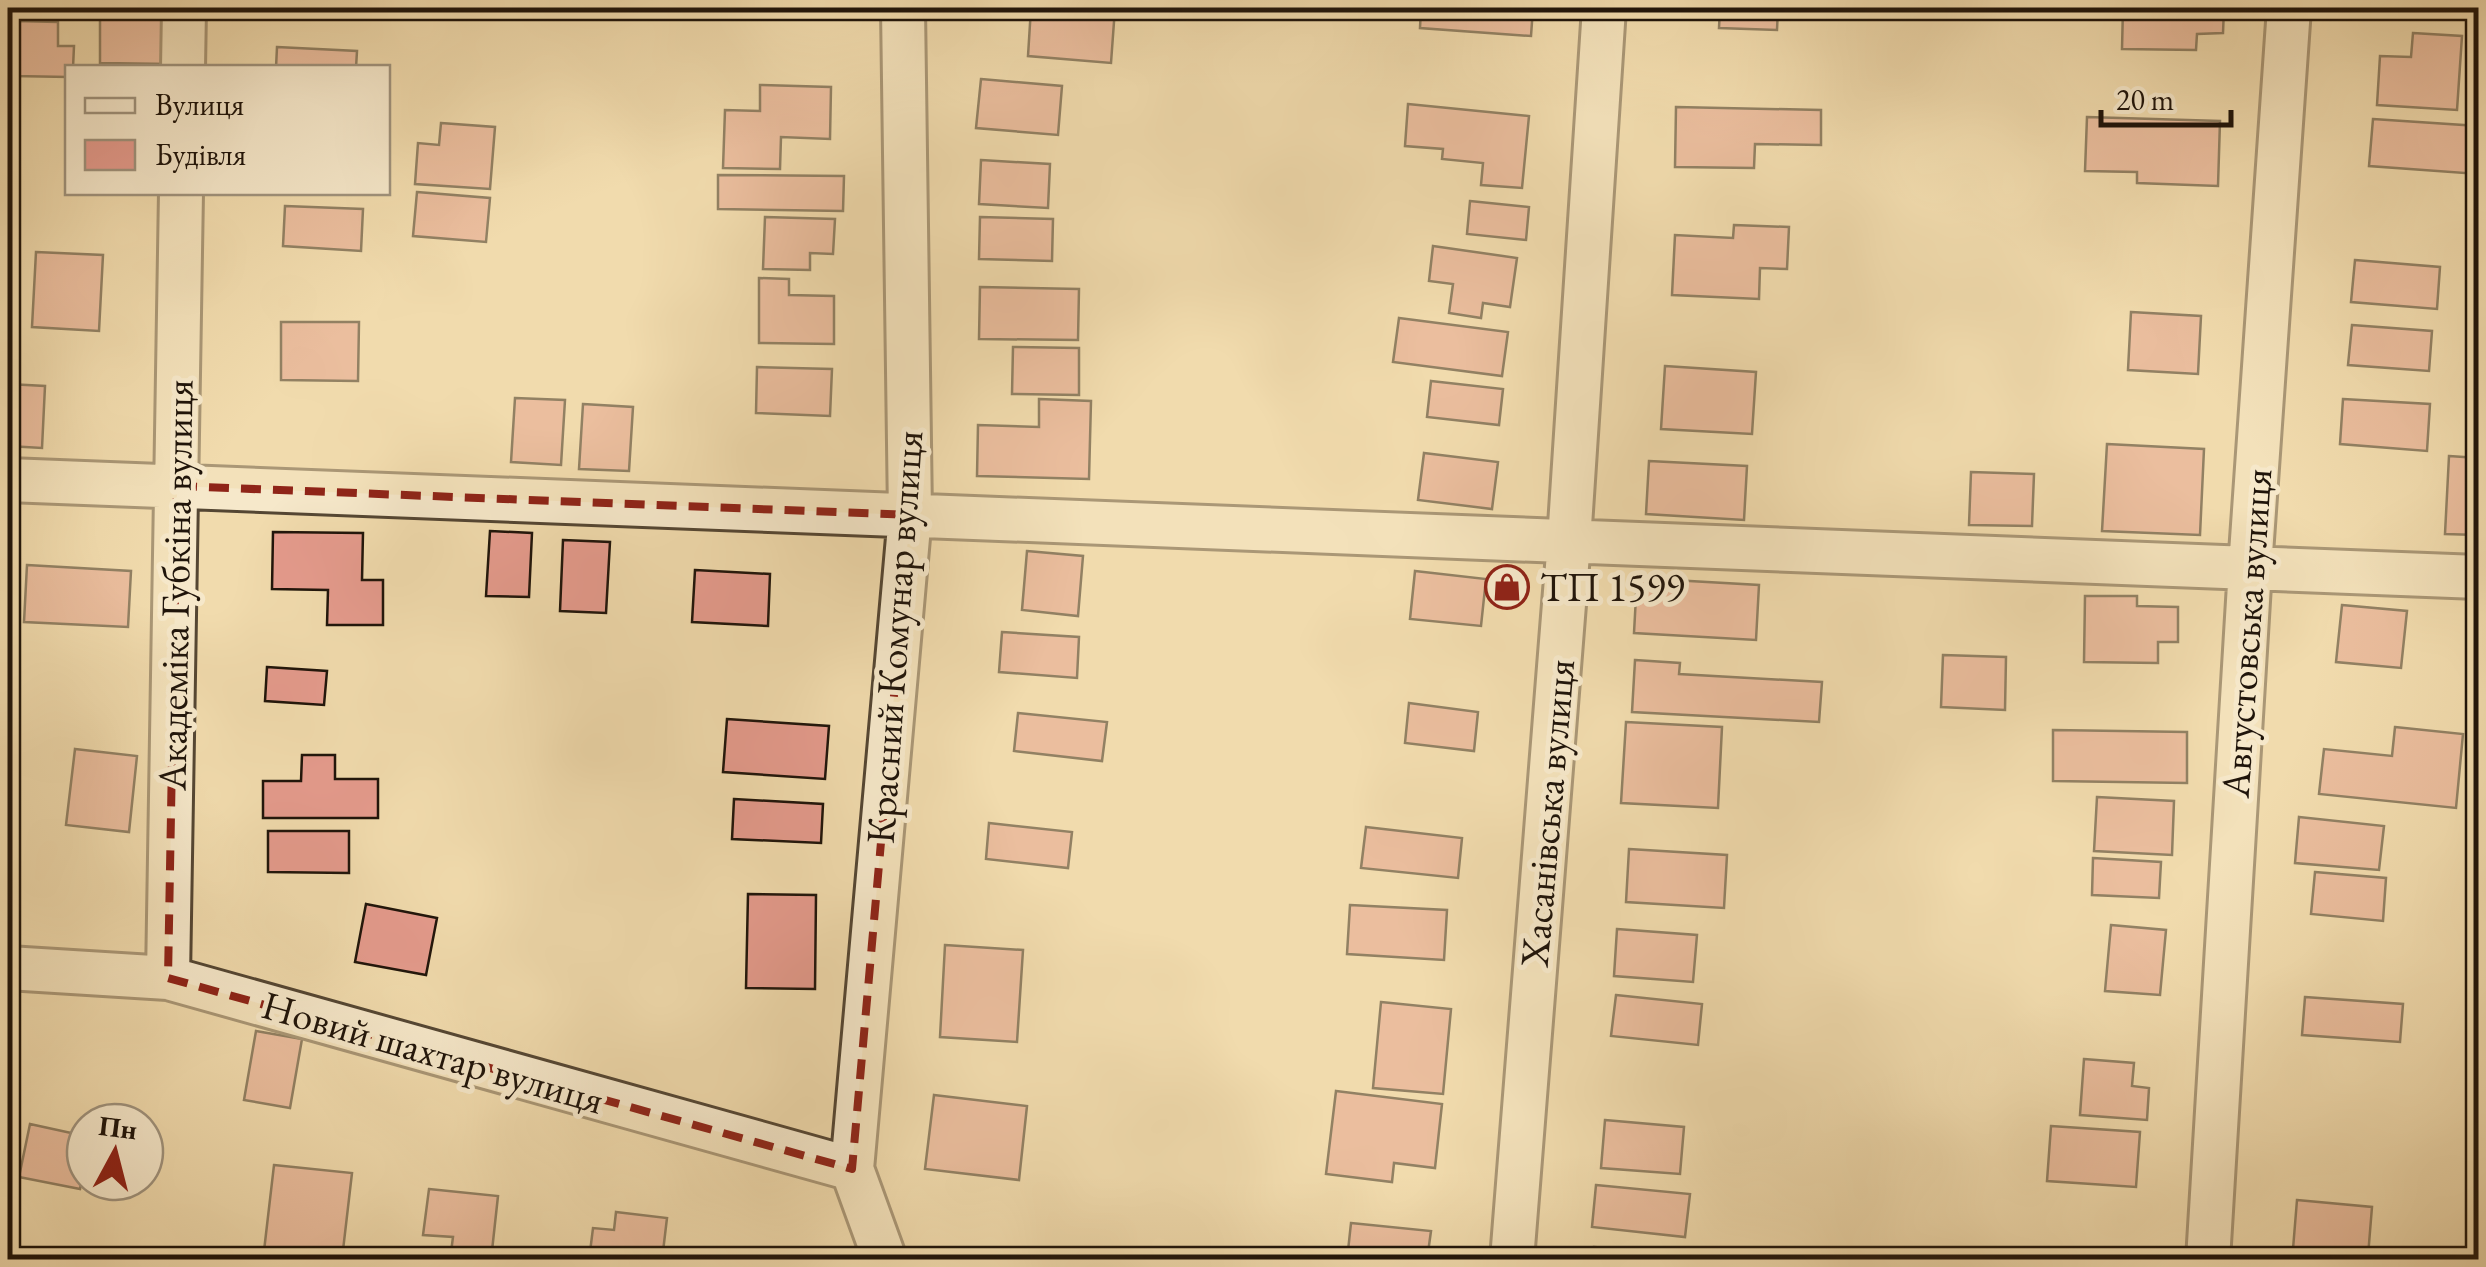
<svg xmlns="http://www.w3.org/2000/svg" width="2486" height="1267" font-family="'EB Garamond',serif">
<rect width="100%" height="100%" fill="#f1dbad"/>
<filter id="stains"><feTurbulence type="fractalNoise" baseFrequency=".002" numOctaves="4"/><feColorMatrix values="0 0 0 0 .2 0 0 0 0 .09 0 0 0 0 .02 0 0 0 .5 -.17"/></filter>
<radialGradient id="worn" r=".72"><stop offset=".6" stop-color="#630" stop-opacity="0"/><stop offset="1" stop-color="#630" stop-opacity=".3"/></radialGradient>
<path fill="#e59b8d" stroke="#1f140a" stroke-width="2.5" d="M61,8H174V14L61,12Z
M1031,8H1115L1111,63L1028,56Z
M1421,8H1533L1531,36L1420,28Z
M1720,8H1778L1777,30L1719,28Z
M2123,8H2224L2223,33L2197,34L2196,50L2122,49Z
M100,19H170V64L100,63Z
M15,21L58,22V46H74L73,68H68V77L14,76Z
M2413,33L2462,36L2457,110L2377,105L2380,56L2411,57Z
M277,47L357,51L356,68H276Z
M981,79L1062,86L1058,135L976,128Z
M760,85L831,87L830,139L781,137L780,169L723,168L725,110L760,111Z
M1408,104L1529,116L1522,188L1481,185L1483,163L1442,159L1443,149L1405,146Z
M1676,107L1821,110V145L1755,144L1754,168L1675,167Z
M2087,117L2220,121L2218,186L2137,183V172L2085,171Z
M2373,119L2478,126V174L2369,166Z
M441,123L495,127L490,189L415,184L418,143L439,145Z
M981,160L1050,164L1048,208L979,204Z
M718,175L844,176L843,211L718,209Z
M417,192L490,198L486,242L413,236Z
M1470,201L1529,207L1526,240L1467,234Z
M285,206L363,209L361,251L283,246Z
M765,217L835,219L833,254L810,253V270L763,269Z
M980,217L1053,219L1052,261L979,259Z
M1734,225L1789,227L1787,269L1760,268L1759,299L1672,295L1675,235L1733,238Z
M1433,246L1517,258L1510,307L1483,303L1481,318L1449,313L1453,284L1429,281Z
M36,252L103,255L99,331L32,327Z
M2355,260L2440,267L2437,309L2351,302Z
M759,278L789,279V295L834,296V344L759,343Z
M980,287L1079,289L1078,340L979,339Z
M2131,312L2201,316L2198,374L2128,370Z
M1399,318L1508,332L1502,376L1393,362Z
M281,322H359L358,381L281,380Z
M2352,325L2432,331L2429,371L2348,365Z
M1013,347L1079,348V395L1012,394Z
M1665,366L1756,372L1752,434L1661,429Z
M757,367L832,369L830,416L756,413Z
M1431,381L1503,389L1499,425L1427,417Z
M8,384L45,386L42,448L8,446Z
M515,398L565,400L561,465L511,462Z
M1039,399L1091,401L1089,479L977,476L978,425L1039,427Z
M2343,399L2430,404L2427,451L2340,444Z
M583,404L633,407L629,471L579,469Z
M2107,444L2204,449L2200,535L2102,531Z
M1424,453L1498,462L1492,509L1418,500Z
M2449,456L2478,458V535L2445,534Z
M1649,461L1747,466L1744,520L1646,514Z
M1971,472L2034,474L2032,526L1969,525Z
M490,531L532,533L529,597L486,596Z
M273,532L363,533L362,580H383V625H327L328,590L272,589Z
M563,540L610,542L606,613L560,611Z
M1027,551L1083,556L1078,616L1022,610Z
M27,565L131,571L128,627L24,622Z
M695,570L770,574L768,626L692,622Z
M1415,571L1486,579L1481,626L1410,619Z
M1637,578L1759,585L1756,640L1634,633Z
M2085,596H2137V606L2178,607V642H2158V663L2084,662Z
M2342,605L2407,611L2401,668L2336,662Z
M1002,632L1079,637L1077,678L999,672Z
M1943,655L2006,657L2005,710L1941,707Z
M1635,660L1680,663L1679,674L1822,682L1819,722L1632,712Z
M267,667L327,671L324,705L265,701Z
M1409,703L1478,712L1474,751L1405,743Z
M1018,713L1107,722L1102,761L1014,751Z
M727,719L829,726L825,779L723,772Z
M1626,722L1722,727L1718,808L1621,803Z
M2395,727L2463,734L2456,808L2319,794L2324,749L2392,756Z
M2053,730L2187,732V783L2053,781Z
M75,749L137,756L129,832L66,825Z
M302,755H335V779H378V818H263V781H301Z
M2097,797L2174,801L2172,855L2094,851Z
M734,799L823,804L821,843L732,839Z
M2299,817L2384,826L2379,870L2295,863Z
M989,823L1072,832L1068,868L986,859Z
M1366,827L1462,838L1458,878L1361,868Z
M268,831H349V873L268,872Z
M1629,849L1727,855L1724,908L1626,902Z
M2093,858L2161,862L2159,898L2092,895Z
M2315,872L2386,878L2383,921L2311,914Z
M748,894L816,895L815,989L746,988Z
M366,904L437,918L426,975L355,962Z
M1350,905L1447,910L1444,960L1347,954Z
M2111,925L2166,930L2160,995L2105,991Z
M1617,929L1697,935L1693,982L1614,976Z
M945,945L1023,950L1017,1042L940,1037Z
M1616,995L1702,1004L1698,1045L1611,1036Z
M2305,997L2403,1004L2400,1042L2302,1035Z
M1381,1002L1451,1009L1443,1094L1373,1088Z
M256,1031L302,1039L290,1108L244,1100Z
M2084,1059L2134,1063L2132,1086L2149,1088L2147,1120L2080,1115Z
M1336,1091L1442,1104L1435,1168L1394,1163L1392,1182L1326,1174Z
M934,1095L1027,1106L1019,1180L925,1169Z
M1605,1120L1684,1127L1680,1174L1601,1168Z
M30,1124L85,1136V1164L80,1189L19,1177Z
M2051,1126L2140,1132L2136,1187L2047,1181Z
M274,1165L352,1173L342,1259L264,1251Z
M1596,1185L1690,1194L1685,1237L1592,1227Z
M429,1189L498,1196L491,1260H450L453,1237L423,1235Z
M2297,1200L2372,1207L2368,1256L2293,1249Z
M616,1212L667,1218L662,1260H589L593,1228L614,1230Z
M1351,1223L1431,1231L1427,1260H1347Z
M1594,1247L1704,1256L1703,1260H1593Z
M2078,1249L2160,1256L2159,1260H2077Z"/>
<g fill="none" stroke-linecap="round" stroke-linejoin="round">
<g stroke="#544633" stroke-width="48">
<path id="street" d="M183,68L184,8
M8,480L2478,577
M8,968L168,978L852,1169
M168,978L181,192
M885,1260L852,1169L910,515L903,8
M1512,1260L1569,541L1604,8
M2208,1260L2250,568L2289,8"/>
</g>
<use href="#street" stroke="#f6e8ca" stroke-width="42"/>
</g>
<path d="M0 0H2486V1267H0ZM177,486L910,515L852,1169L168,978Z" fill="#f1dbad" fill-opacity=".55" fill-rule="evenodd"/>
<path fill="none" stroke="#8f2418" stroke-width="8" stroke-dasharray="20 12" stroke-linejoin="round" d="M177,486L910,515L852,1169L168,978Z"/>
<defs>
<g id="shop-ring" transform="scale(2.25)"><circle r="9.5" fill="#f6e8ca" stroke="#8f2418" stroke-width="1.5"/><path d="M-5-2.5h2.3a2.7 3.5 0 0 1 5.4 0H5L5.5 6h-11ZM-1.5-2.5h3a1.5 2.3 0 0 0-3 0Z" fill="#8f2418"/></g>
</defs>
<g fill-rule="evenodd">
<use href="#shop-ring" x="1507" y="587"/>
</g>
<g text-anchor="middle" stroke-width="10" stroke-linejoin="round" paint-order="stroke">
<g font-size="40" fill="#1f140a" stroke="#f6e8ca">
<text transform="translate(175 585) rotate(-89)" y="14">Академіка Губкіна вулиця</text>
<text transform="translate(2246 633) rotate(-86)" y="14">Августовська вулиця</text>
<text transform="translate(894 637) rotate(-86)" y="14">Красний Комунар вулиця</text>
<text transform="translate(1547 813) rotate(-85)" y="14">Хасанівська вулиця</text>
<text transform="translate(433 1052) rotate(16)" y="14">Новий шахтар вулиця</text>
</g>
<g font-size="40" fill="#1f140a" stroke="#f6e8ca" text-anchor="start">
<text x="1540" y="601">ТП 1599</text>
</g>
</g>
<rect width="2486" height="1267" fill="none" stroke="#f1dbad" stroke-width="40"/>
<rect x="10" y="10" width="2466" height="1247" fill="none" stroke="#1f140a" stroke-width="5"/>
<rect x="20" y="20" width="2446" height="1227" fill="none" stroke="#1f140a" stroke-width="2.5"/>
<rect x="65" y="65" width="325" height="130" fill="#f6e8ca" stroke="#a0937d" stroke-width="2.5"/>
<rect x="85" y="98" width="50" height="15" fill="#f6e8ca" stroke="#a0937d" stroke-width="2.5"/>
<text x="155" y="115" font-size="30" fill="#1f140a">Вулиця</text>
<rect x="85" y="140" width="50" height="30" fill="#e59b8d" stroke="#a0937d" stroke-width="2.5"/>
<text x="155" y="165" font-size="30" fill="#1f140a">Будівля</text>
<g transform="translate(115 1152) rotate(7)"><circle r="48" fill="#f6e8ca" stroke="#a0937d" stroke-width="2.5"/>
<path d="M0-8L18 38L0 25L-18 38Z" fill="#8f2418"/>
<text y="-15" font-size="28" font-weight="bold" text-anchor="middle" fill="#1f140a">Пн</text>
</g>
<path d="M2101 110v15h130v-15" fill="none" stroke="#1f140a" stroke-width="5"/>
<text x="2116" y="110" font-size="30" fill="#1f140a" stroke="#f6e8ca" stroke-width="8" paint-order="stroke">20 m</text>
<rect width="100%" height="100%" filter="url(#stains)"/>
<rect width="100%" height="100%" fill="url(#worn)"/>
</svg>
